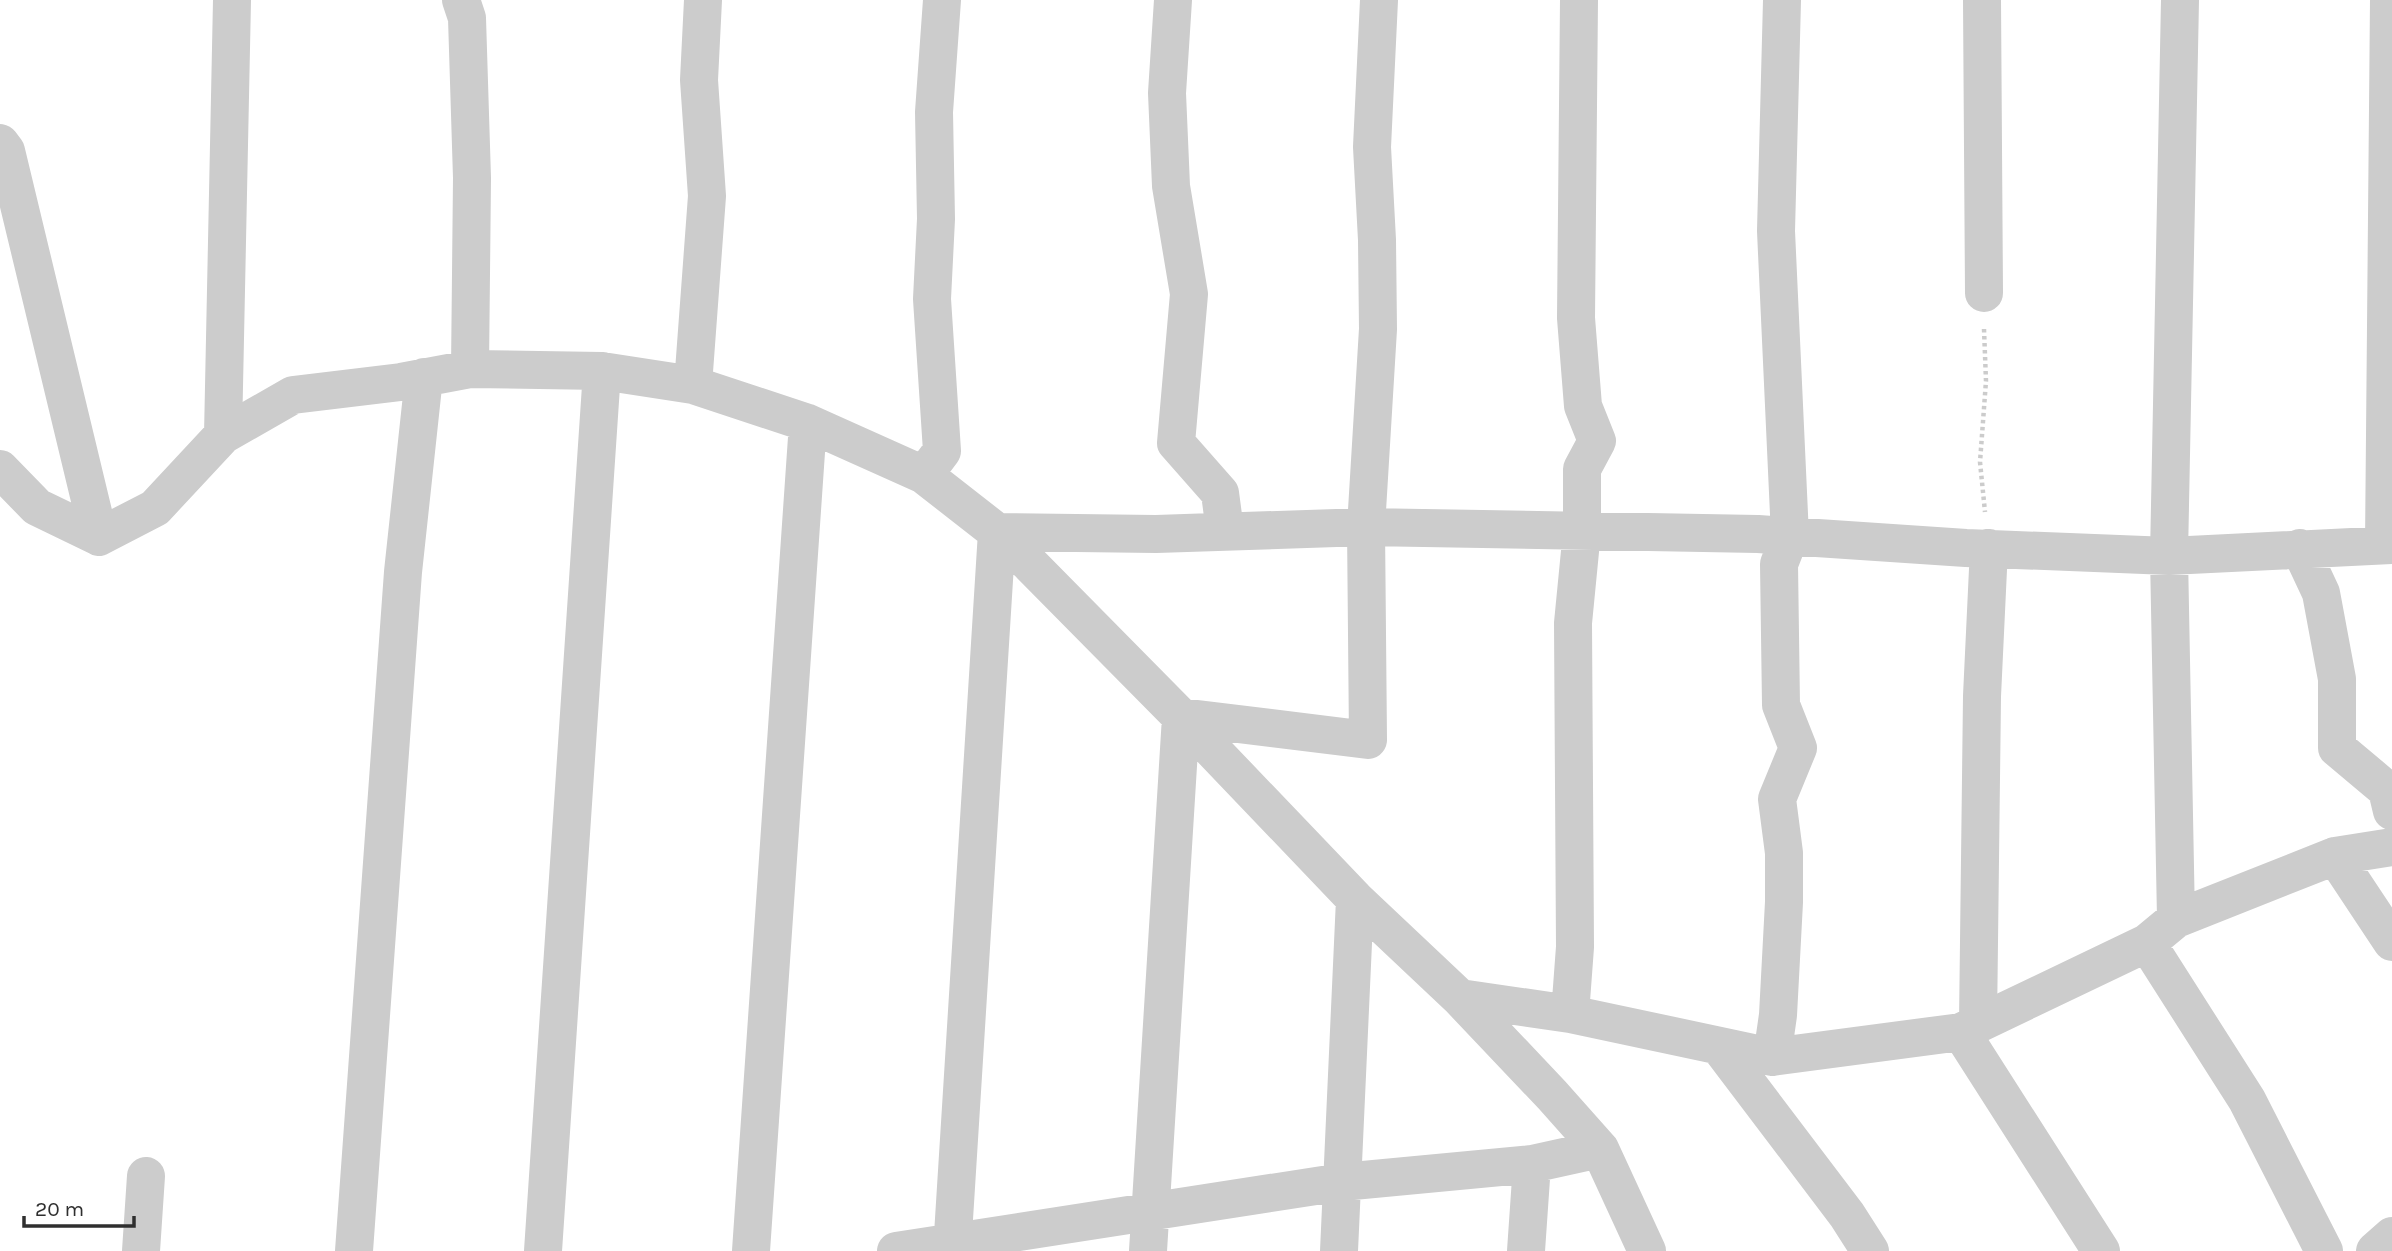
<svg xmlns="http://www.w3.org/2000/svg" width="2392" height="1251" font-family="Karla,sans-serif">
<rect width="100%" height="100%" fill="#fff"/>
<g fill="none" stroke-linecap="round" stroke-linejoin="round">
<path stroke="#ccc" stroke-width="4.5" stroke-dasharray="3.5 3.5" stroke-linecap="butt" d="M1984,329L1986,381L1980,462L1985,512"/>
<path stroke="#ccc" stroke-width="38" d="M461,0L467,18L472,178L470,369
M1173,0L1167,93L1171,186L1189,294L1176,443L1220,493L1225,531
M1982,0L1984,293
M0,143L6,151L99,537
M693,385L707,196L699,80L703,0
M223,435L232,0
M0,469L37,507L99,537
M924,475L942,451L932,299L936,219L934,112L942,0
M99,537L155,508L223,435L293,395L401,382L470,369L602,371L693,385L808,423L924,475L997,532L1028,562L1181,717L1355,899L1460,998L1552,1095L1600,1149L1647,1251
M2384,545L2389,0
M2300,548L2321,593L2337,679V748L2387,790L2392,811
M2335,856L2392,942
M2176,919L2169,556L2180,0
M2147,943L2247,1100L2324,1251
M1460,998L1570,1014L1772,1057L1961,1032L2147,943L2176,919L2335,856L2392,847
M1570,1014L1575,947L1573,623L1582,531V469L1597,441L1583,406L1576,318L1579,0
M1978,1024L1982,696L1989,548
M1961,1032L2101,1251
M1719,1046L1847,1215L1870,1251
M1772,1057L1778,1015L1784,902V853L1777,799L1798,748L1781,705L1779,564L1790,536L1776,231L1782,0
M141,1251L146,1176
M354,1251L403,572L424,377
M543,1251L602,371
M751,1251L808,423
M896,1251L1342,1182L1532,1164L1600,1149
M952,1251L997,532L1156,534L1366,527L1758,534L1966,548L2169,556L2392,545
M1148,1251L1181,717L1368,740L1366,527L1378,329L1377,240L1372,147L1379,0
M1339,1251L1355,899
M1526,1251L1532,1164
M2375,1251L2392,1236"/>
</g>
<path d="M24 1216v10h110v-10" fill="none" stroke="#2f2f2f" stroke-width="3.5"/>
<text x="35" y="1216" font-size="21" fill="#2f2f2f" stroke="#ffffff" stroke-width="5" paint-order="stroke">20 m</text>
</svg>
